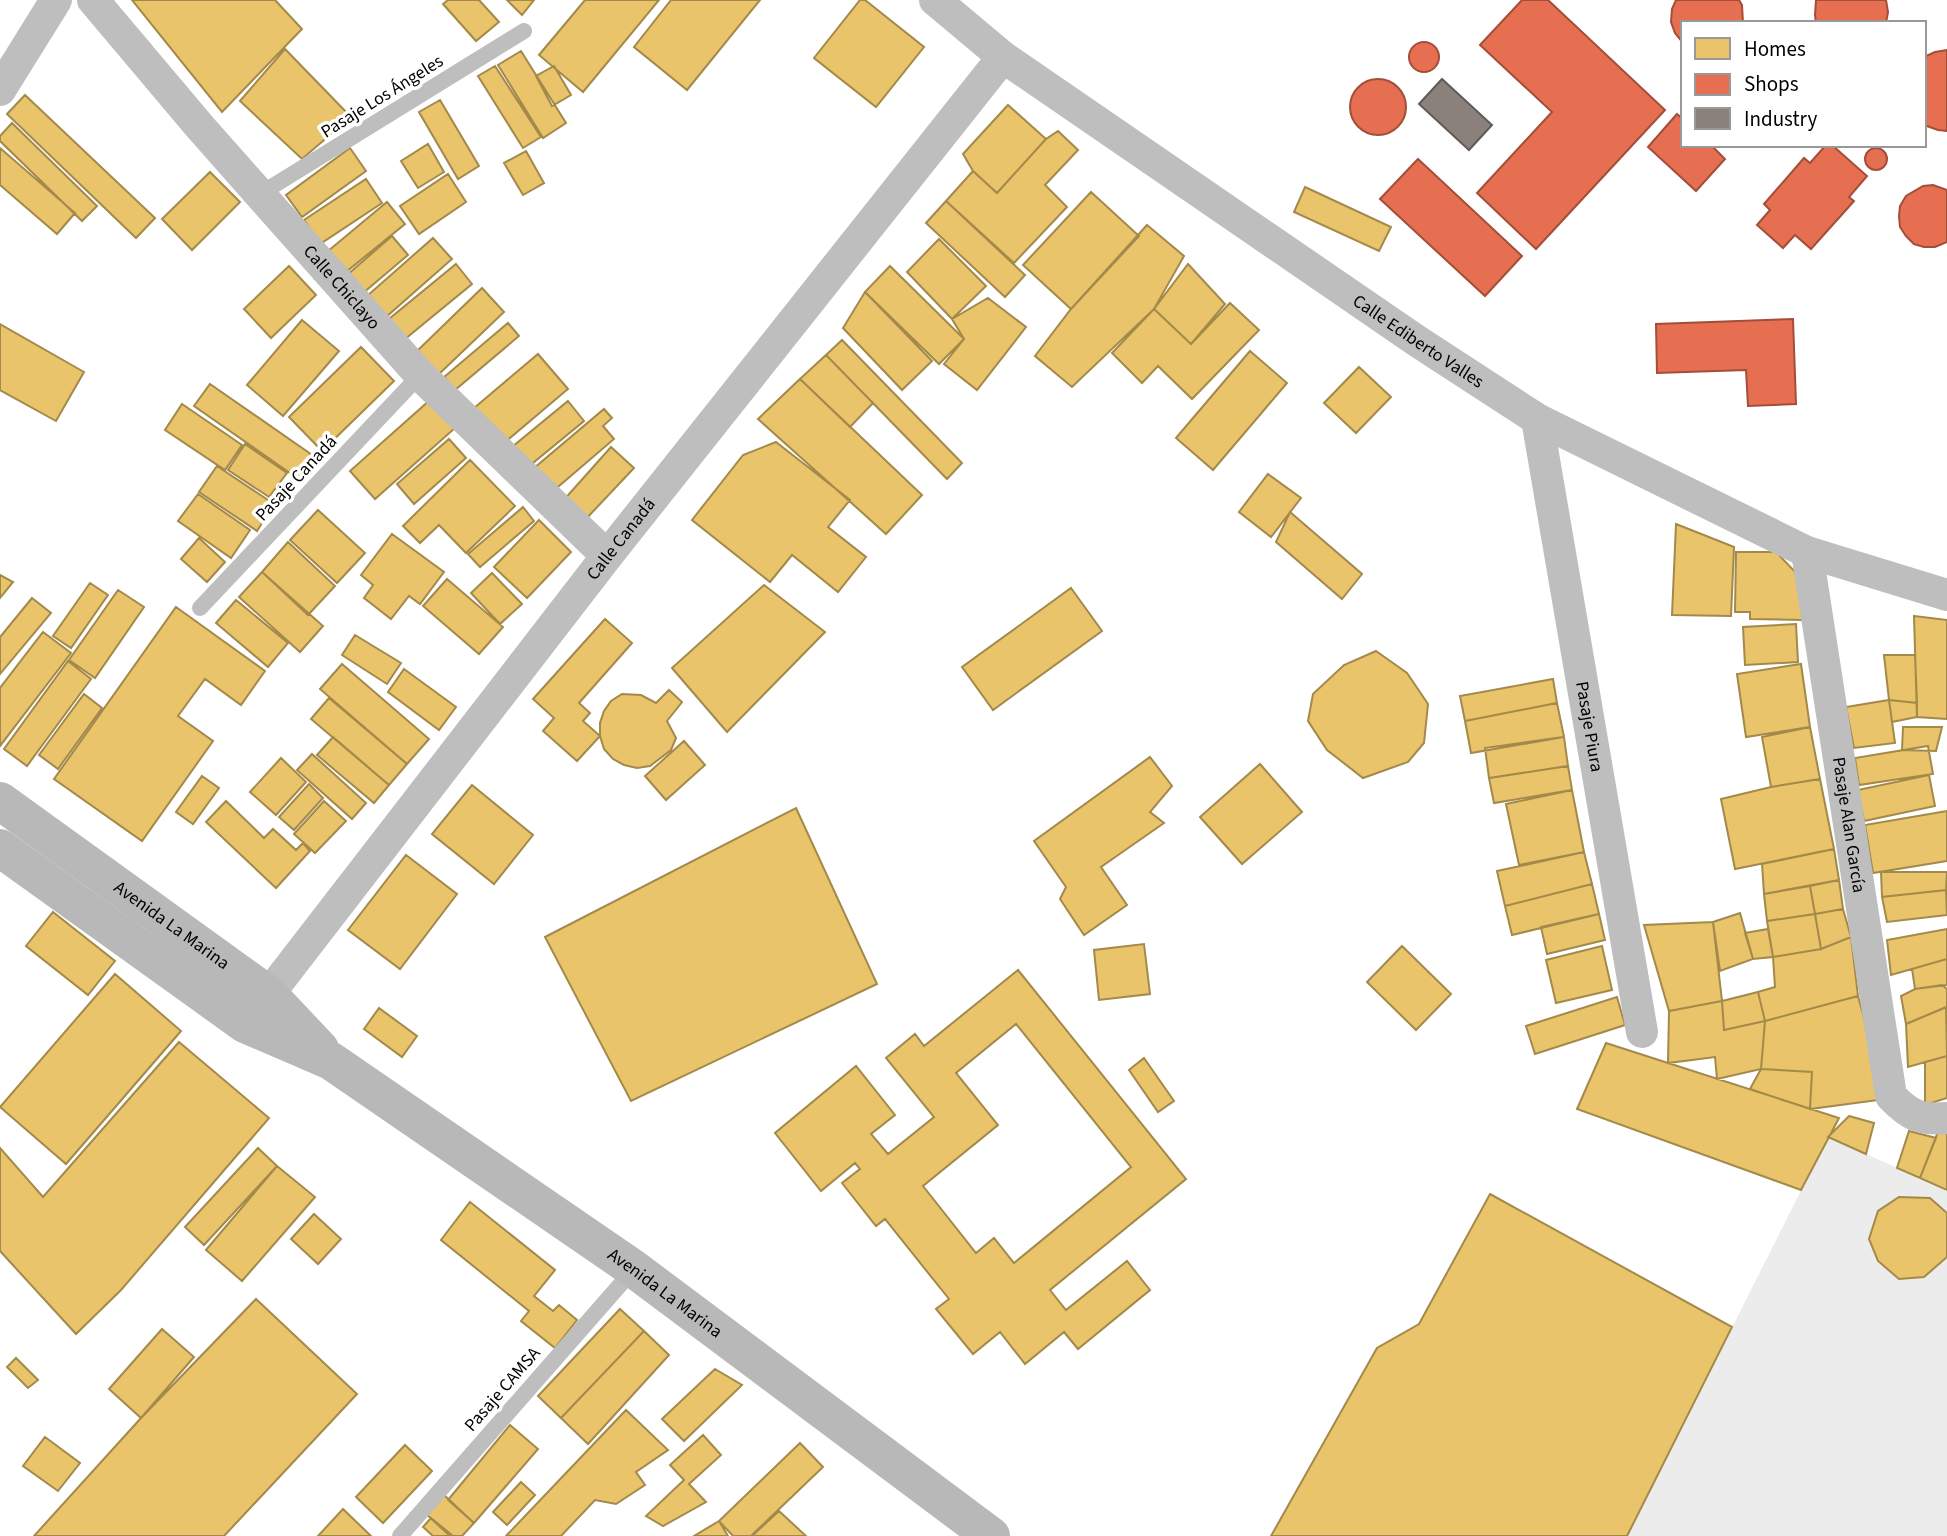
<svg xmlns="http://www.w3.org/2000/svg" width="1947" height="1536" font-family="'Source Sans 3',sans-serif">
<rect width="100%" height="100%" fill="#fff"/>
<path fill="#ececec" d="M1828,1137L1947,1190V1536H1627Z"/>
<path fill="#e9c46a" stroke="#a3894a" stroke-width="2" fill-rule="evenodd" d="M132,0H275L302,29L222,112Z
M448,0H479L499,22L476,41L443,4Z
M507,0H534L522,15Z
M585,0H659L583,92L539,55Z
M671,0H760L687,90L634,47Z
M860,0H865L924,47L876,107L814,58Z
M285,49L351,117L302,159L240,101Z
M521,51L566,123L543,138L498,65Z
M495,66L541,137L523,148L478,76Z
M554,66L571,95L552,106L536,76Z
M25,95L155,218L136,238L7,114Z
M440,100L479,166L458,179L419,112Z
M1008,105L1046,139L997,193L973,171L963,154Z
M12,123L97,206L82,221L0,141V136Z
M1058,131L1078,150L1045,185L1067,207L1014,263L946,201L973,171L997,193L1046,139Z
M428,144L444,172L418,188L401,161Z
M0,148L75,213L57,234L0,185Z
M350,148L366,171L302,217L286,195Z
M526,151L544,183L523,195L504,163Z
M210,172L240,202L192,250L162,219Z
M448,174L466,202L419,234L400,206Z
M366,179L382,203L320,244L304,220Z
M1305,187L1391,227L1379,251L1294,212Z
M1091,192L1139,236L1071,309L1023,265Z
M946,201L1025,275L1005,297L926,223Z
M387,202L405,224L346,272L328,251Z
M1147,225L1184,256L1154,309L1072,387L1035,356L1071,309Z
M392,236L408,255L363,293L347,275Z
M433,238L452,259L386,317L367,296Z
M939,239L986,286L952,319L907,272Z
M456,264L472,284L405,339L389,319Z
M1188,264L1225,304L1191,344L1154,309Z
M289,266L316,295L271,338L244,309Z
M890,266L964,339L939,364L865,292Z
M482,288L504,312L439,374L417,351Z
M865,292L932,361L902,390L843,328Z
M988,298L1026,327L977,390L944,364L964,339L952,319Z
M1230,303L1259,330L1192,399L1158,366L1142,383L1112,353L1154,309L1191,344Z
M302,320L339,351L283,416L247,385Z
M508,323L519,336L455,390L444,377Z
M0,324L84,372L56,421L0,390Z
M842,340L962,463L947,479L826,355Z
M361,347L394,381L322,451L289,417Z
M1250,351L1287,383L1213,470L1176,438Z
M538,354L568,389L504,443L474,408Z
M826,355L873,403L850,427L800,379Z
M1359,367L1391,397L1356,433L1324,403Z
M800,379L922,495L886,534L758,419Z
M210,384L315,457L300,480L194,406Z
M430,400L455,428L375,499L350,471Z
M568,401L584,421L528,467L512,447Z
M182,404L242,445L225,470L165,430Z
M604,409L612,418L603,426L614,439L552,492L533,469Z
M449,439L466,458L414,504L397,484Z
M776,442L850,500L828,527L866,557L838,592L792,555L770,582L692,520L743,455Z
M245,444L287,473L269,497L228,470Z
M611,447L634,468L584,521L562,502Z
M470,460L515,506L466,553L439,525L420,543L403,526Z
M217,466L274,504L257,531L199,492Z
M1268,474L1301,498L1271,537L1239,512Z
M198,494L250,530L231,558L178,521Z
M523,507L534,521L480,567L468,554Z
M318,510L365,553L337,583L290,540Z
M1290,512L1362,574L1342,599L1276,542Z
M539,520L571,552L527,598L494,567Z
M1676,524L1734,547L1731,616L1672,615Z
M392,534L444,572L420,604L409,596L391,619L364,598L373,585L361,575Z
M199,538L225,562L207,582L181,559Z
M288,542L335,586L308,615L262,572Z
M1736,552H1776L1802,579V620L1750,619V612H1735Z
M262,572L323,626L300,652L239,597Z
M492,573L522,604L500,624L471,593Z
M0,575L13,582L0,598Z
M447,579L503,627L479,654L423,606Z
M90,583L108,595L71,648L53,636Z
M764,585L825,632L727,732L672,668Z
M1071,588L1102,631L993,710L962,667Z
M118,590L144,607L95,678L69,660Z
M32,598L51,613L0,674V637Z
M236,600L288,643L268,667L216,623Z
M176,607L265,671L241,705L205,679L178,716L213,741L142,841L54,779Z
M1914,616L1947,620V719L1917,717Z
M605,619L632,643L579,703L590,713L583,721L600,736L577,761L543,731L554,718L533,699Z
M1796,624L1798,662L1745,665L1743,627Z
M43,632L71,653L0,746V688Z
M355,635L401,663L387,684L342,655Z
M1376,651L1407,673L1428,704L1424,743L1408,762L1363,778L1327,750L1308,721L1313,694L1344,665Z
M1884,655H1915L1917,703L1889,700Z
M68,661L91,679L27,766L4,749Z
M342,664L429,739L407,764L320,689Z
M1801,664L1810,727L1746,737L1737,674Z
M404,669L456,707L439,730L388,692Z
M1553,679L1557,703L1465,721L1460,696Z
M669,690L682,702L667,721L676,738L671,750L650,766L637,768L624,765L613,759L604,749L600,736V723L604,711L611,701L622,694L641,695L656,703Z
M84,694L102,708L58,769L39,755Z
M329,698L407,764L389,785L311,719Z
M1889,700L1895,743L1854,748L1846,707Z
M1889,700L1917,703V717L1892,722Z
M1557,703L1564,737L1471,753L1465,721Z
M1810,727L1820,779L1771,787L1762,737Z
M1903,727H1942L1936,751L1902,750Z
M333,737L389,785L374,803L317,755Z
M1564,737L1568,766L1489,778L1485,748Z
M684,741L705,765L666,800L645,776Z
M1928,746L1933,774L1859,785L1855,758Z
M312,754L366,803L352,819L297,770Z
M1150,757L1172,786L1150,812L1164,823L1101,867L1127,905L1084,935L1060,899L1066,887L1034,841Z
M281,758L306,782L276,815L250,792Z
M1260,764L1302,812L1242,864L1200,817Z
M1568,766L1572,790L1494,803L1489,778Z
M1929,775L1935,806L1864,821L1858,790Z
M202,776L219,788L193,824L176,812Z
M1820,779L1834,849L1735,869L1721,799L1771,787Z
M309,784L323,798L294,830L279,817Z
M472,785L533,835L494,884L432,834Z
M1572,790L1584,852L1519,865L1506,804Z
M226,801L264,838L273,829L296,850L303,843L310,851L276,888L206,822Z
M324,801L346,821L315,853L294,834Z
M796,808L877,984L631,1101L545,937Z
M1947,811V861L1873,873L1865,825Z
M1834,849L1839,880L1764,894L1762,864Z
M1584,852L1592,884L1505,906L1497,871Z
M406,855L457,894L400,969L348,930Z
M1881,872H1947L1946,890L1882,897Z
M1839,880L1843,909L1815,914L1810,886Z
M1592,884L1599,914L1512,935L1505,906Z
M1810,886L1815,914L1767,921L1764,894Z
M1946,890L1947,915L1887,922L1882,897Z
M1843,909L1851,937L1821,949L1815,914Z
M53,912L115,961L88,995L26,946Z
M1740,913L1753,959L1720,971L1713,922Z
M1599,914L1605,940L1547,954L1541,927Z
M1815,914L1821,949L1773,957L1767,921Z
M1713,922L1722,1001L1669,1011L1644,925Z
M1768,929L1773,957L1753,959L1745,933Z
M1947,929V959L1891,975L1887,940Z
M1851,937L1858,996L1765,1021L1758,992L1775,987L1773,957L1821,949Z
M1144,944L1150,994L1099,1000L1094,950Z
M1402,946L1451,994L1416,1030L1367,982Z
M1602,946L1612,990L1556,1003L1546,960Z
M1947,959V985L1915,989L1912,969Z
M1018,970L1186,1179L1050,1290L1066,1310L1127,1261L1150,1290L1078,1349L1064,1332L1025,1364L1000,1332L973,1354L936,1309L949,1299L885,1219L876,1226L842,1183L860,1169L855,1163L821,1191L775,1133L856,1066L895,1115L871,1134L888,1154L934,1117L886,1058L915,1034L924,1046ZM1016,1024L1131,1167L1014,1263L994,1238L976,1253L923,1186L998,1125L956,1073Z
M115,974L181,1031L66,1164L0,1107Z
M1942,985L1947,989V1007L1906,1024L1901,996L1915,989Z
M1758,992L1765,1021L1724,1030L1722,1001Z
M1858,996L1886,1099L1810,1109L1812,1072L1761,1069L1765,1021Z
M1617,997L1625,1025L1535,1054L1526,1026Z
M1722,1001L1724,1030L1765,1021L1761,1069L1717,1079L1715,1057L1668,1063L1669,1011Z
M1946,1007L1947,1056L1908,1067L1906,1024Z
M379,1008L417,1036L402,1057L364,1029Z
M179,1042L269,1118L121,1290L76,1334L0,1251V1148L43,1197Z
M1606,1043L1839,1118L1801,1190L1577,1109Z
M1947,1056V1098L1925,1105V1062Z
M1144,1058L1174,1101L1158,1112L1129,1070Z
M1761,1069L1812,1072L1810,1109L1750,1089Z
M1849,1116L1874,1123L1866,1154L1828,1137Z
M1939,1129L1947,1130V1190L1920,1178Z
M1909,1131L1936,1138L1920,1178L1897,1168Z
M258,1148L277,1166L204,1245L185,1227Z
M277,1166L315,1197L242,1281L206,1250Z
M1490,1194L1732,1327L1627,1536H1271L1377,1348L1419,1324Z
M1899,1197L1930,1198L1947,1213V1257L1924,1277L1899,1279L1878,1261L1869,1239L1878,1211Z
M470,1202L555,1270L534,1296L553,1311L559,1305L577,1320L555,1348L521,1321L529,1311L441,1240Z
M314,1214L341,1239L318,1264L291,1239Z
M256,1299L357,1394L224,1536H34L141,1418Z
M620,1309L644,1331L561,1418L538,1396Z
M162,1329L194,1357L141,1418L109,1389Z
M644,1331L669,1355L588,1444L561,1418Z
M16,1358L38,1380L28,1388L7,1367Z
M715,1369L742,1385L684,1441L662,1419Z
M626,1410L668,1450L636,1472L645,1485L616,1504L595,1500L561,1536H506Z
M510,1425L538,1449L474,1523L448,1500Z
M703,1435L721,1455L689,1484L706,1502L663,1526L646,1516L684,1480L670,1465Z
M45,1437L80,1463L58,1491L23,1466Z
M800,1443L823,1467L751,1536H733L719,1521Z
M405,1445L432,1471L383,1523L356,1497Z
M521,1482L535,1495L507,1525L493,1512Z
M443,1494L474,1523L462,1536H450L425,1513Z
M343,1509L371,1536H318Z
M779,1511L806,1536H752Z
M431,1518L453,1536H433L423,1527Z
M719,1521L728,1536H694Z"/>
<path fill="#e76f51" stroke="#a24e39" stroke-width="2" d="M1522,0H1548L1665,110L1536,249L1477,193L1552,112L1480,45Z
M1676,0H1739L1742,5L1743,23H1683V43L1675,33L1671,22L1672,9Z
M1816,0H1886L1888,12L1886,23H1816L1815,15Z
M1409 57a15 15 0 1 1 30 0a15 15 0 1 1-30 0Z
M1947,50V131L1938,130L1924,125V57L1935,52Z
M1350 107a28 28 0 1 1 56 0a28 28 0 1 1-56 0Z
M1677,114L1683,119V145H1711L1725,159L1696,191L1648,147Z
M1826,145H1832L1867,176L1849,197L1854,201L1811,249L1795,235L1783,248L1757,225L1770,210L1764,204L1804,158L1810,163Z
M1865 159a11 11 0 1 1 22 0a11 11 0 1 1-22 0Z
M1418,159L1522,256L1485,296L1380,199Z
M1933,185L1947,190V242L1935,247H1924L1914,244L1906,236L1900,227L1899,216L1900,206L1906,196L1923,186Z
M1793,319L1796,404L1748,406L1746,370L1657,373L1656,324Z"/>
<path fill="#8a817c" stroke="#615a57" stroke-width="2" d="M1442,79L1492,125L1469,150L1419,104Z"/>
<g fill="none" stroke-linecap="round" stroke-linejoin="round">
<path stroke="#bebebe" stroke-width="16" d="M260,194L524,31
M200,608L420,375
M400,1536L634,1269"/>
<g stroke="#bebebe" stroke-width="32">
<path id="s1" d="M93,0L201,128L420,375L607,556"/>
<path id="s2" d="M935,0L1003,57L1417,341L1537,419L1807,552L1947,595"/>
<path d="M0,90L56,0"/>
<path id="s3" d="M1537,419L1642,1032"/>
<path id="s4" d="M1807,552L1891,1096C1910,1116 1920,1120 1947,1118"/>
<path id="s5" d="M255,1012L607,556L1003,57"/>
</g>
<g stroke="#b8b8b8" stroke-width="38">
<path id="s6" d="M0,801L269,995L320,1049"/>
<path id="s7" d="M0,848L245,1024L331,1061L634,1269L991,1536"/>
</g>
</g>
<g text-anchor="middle" stroke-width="7" stroke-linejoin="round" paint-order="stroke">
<g font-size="18" fill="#000" stroke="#fff">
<text transform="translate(382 96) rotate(-32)" y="6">Pasaje Los Ángeles</text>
<text dy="6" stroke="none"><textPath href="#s1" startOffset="380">Calle Chiclayo</textPath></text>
<text dy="6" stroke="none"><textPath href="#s2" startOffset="592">Calle Ediberto Valles</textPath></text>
<text transform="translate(296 478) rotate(-47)" y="6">Pasaje Canadá</text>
<text dy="6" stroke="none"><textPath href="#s5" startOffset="598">Calle Canadá</textPath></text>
<text dy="6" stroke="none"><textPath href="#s3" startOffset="312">Pasaje Piura</textPath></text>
<text dy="6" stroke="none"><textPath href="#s4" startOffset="276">Pasaje Alan García</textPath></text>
<text dy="6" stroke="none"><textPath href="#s6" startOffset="212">Avenida La Marina</textPath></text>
<text dy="6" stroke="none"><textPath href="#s7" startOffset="802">Avenida La Marina</textPath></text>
<text transform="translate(502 1389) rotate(-49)" y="6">Pasaje CAMSA</text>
</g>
</g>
<rect x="1681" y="21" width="245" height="126" fill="#ffffff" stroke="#999999" stroke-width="2"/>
<rect x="1695" y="38" width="35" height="21" fill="#e9c46a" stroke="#999999" stroke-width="2"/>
<text x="1744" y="56" font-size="21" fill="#000000">Homes</text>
<rect x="1695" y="74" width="35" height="21" fill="#e76f51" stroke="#999999" stroke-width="2"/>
<text x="1744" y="91" font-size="21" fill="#000000">Shops</text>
<rect x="1695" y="108" width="35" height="21" fill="#8a817c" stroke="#999999" stroke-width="2"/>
<text x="1744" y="126" font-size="21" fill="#000000">Industry</text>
</svg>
